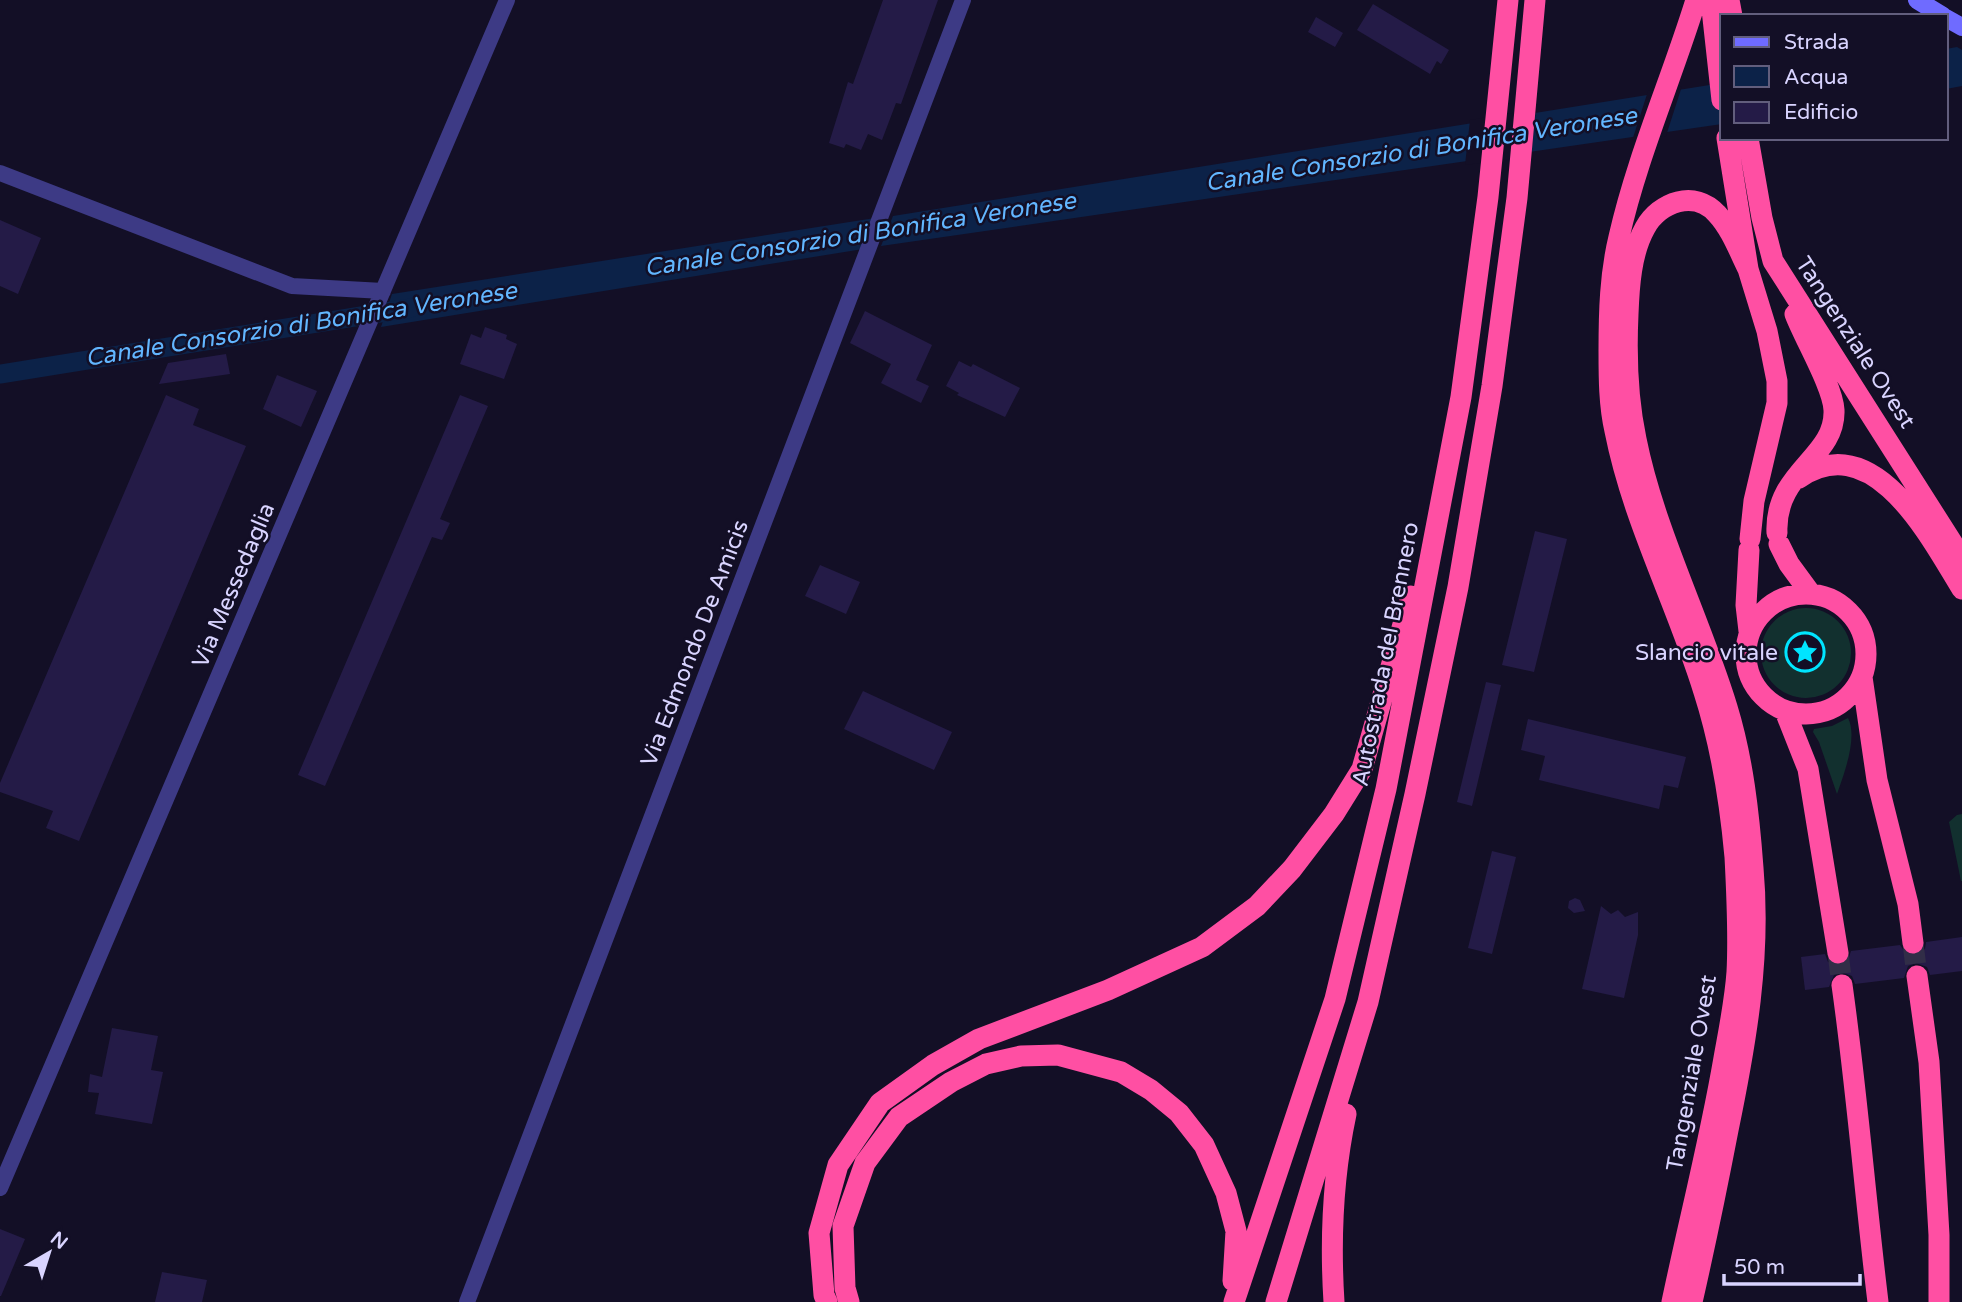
<svg xmlns="http://www.w3.org/2000/svg" width="1962" height="1302" font-family="'Varela Round',sans-serif">
<rect width="100%" height="100%" fill="#130f26"/>
<path fill="#12302f" d="M1761 653a45 45 0 1 1 90 0a45 45 0 1 1-90 0Z
M1848,718C1858,737 1844,774 1837,794L1819,742L1813,732L1814,729L1832,726Z
M1962,814V881H1961L1949,822L1957,815Z"/>
<path fill="#0c2248" d="M1957,47L1962,50V86L1946,89V49Z
M1722,83V124L881,246L893,216Z
M875,218L863,249L381,327L392,294Z"/>
<path fill="#130f26" d="M1682,86L1666,136L1632,141L1648,91Z
M1536,109L1531,156L1465,165L1470,120Z"/>
<g fill="none" stroke-linecap="round" stroke-linejoin="round">
<path stroke="#0c2248" stroke-width="19" d="M0,374L411,308"/>
</g>
<path fill="#241b47" d="M883,0H938L901,104L896,103L882,140L868,134L861,150L846,144L844,148L829,143L848,82L853,84Z
M1373,4L1449,50L1441,64L1437,61L1430,74L1357,30Z
M1316,17L1343,33L1335,47L1308,32Z
M0,220L41,238L18,294L0,286Z
M865,311L932,345L916,380L929,386L921,403L881,383L891,364L850,343Z
M485,327L507,335L506,339L517,344L504,379L460,364L471,334L481,338Z
M226,354L230,374L159,384L168,363Z
M959,361L971,367L973,364L1020,388L1005,417L957,395L959,393L946,386Z
M277,375L317,391L301,427L263,409Z
M166,395L199,409L193,425L246,446L79,841L46,828L53,811L0,792V783Z
M460,395L488,406L440,519L450,523L442,540L432,537L325,786L298,775Z
M1535,531L1567,539L1534,672L1502,665Z
M820,565L860,582L846,614L805,596Z
M1486,682L1501,685L1472,806L1457,802Z
M863,691L952,732L934,770L844,729Z
M1528,719L1686,757L1678,788L1664,785L1659,809L1539,780L1545,756L1521,750Z
M1492,851L1516,857L1492,954L1468,948Z
M1575,898L1580,900L1585,911L1574,913L1568,908L1569,901Z
M1601,906L1611,914L1618,910L1625,917L1638,912V935L1624,998L1582,989Z
M1962,937V971L1930,975L1927,967L1916,963L1908,966L1904,978L1855,984L1852,976L1841,972L1834,975L1829,987L1805,990L1801,957L1825,954L1828,962L1839,966L1847,963L1851,951L1900,945L1907,955L1915,956L1925,949L1926,942Z
M112,1028L158,1036L151,1070L163,1072L152,1124L95,1114L99,1093L88,1092L90,1074L102,1077Z
M0,1229L25,1239L1,1296H0Z
M162,1272L207,1280L202,1302H155Z"/>
<g fill="none" stroke-linecap="round" stroke-linejoin="round">
<path stroke="#312d47" stroke-width="21" stroke-dasharray="21 10" stroke-linecap="butt" d="M1913,943L1917,976
M1838,953L1842,985"/>
<path stroke="#3d3a85" stroke-width="16" d="M0,173L292,286L383,291
M0,1188L507,0
M467,1302L963,0"/>
<path stroke="#6f6bff" stroke-width="18" d="M1917,0L1943,16
M1946,18L1962,27"/>
<path stroke="#ff4fa3" stroke-width="21" d="M1711,0L1722,100
M1729,0L1732,16
M1727,138L1748,269L1767,331L1777,381V403L1754,501L1750,539
M1748,138L1762,218L1773,261L1962,558
M1799,478C1874,427 1930,537 1962,589
M1777,533C1774,471 1836,458 1834,410C1833,387 1804,338 1795,314
M1779,544L1789,564L1811,594
M1746 654a60 60 0 1 1 120 0a60 60 0 1 1-120 0Z
M1749,631L1746,605L1749,550
M1862,677L1877,780L1908,904L1913,943
M1785,711L1808,769L1838,953
M1917,976L1929,1062L1939,1235V1302
M1842,985C1857,1091 1865,1196 1878,1302
M827,1302L824,1295L819,1233L838,1165L880,1103L933,1065L979,1039L1108,990L1202,947L1257,906L1292,869L1334,814L1362,769L1411,596
M849,1302L845,1288L843,1226L865,1163L899,1117L951,1082L986,1064L1021,1056L1058,1055L1121,1072L1151,1090L1179,1113L1204,1145L1226,1193L1236,1231L1233,1281
M1234,1302L1335,999L1386,789L1461,397L1488,197L1508,0
M1276,1302L1368,1002L1415,794L1458,587L1492,386L1517,198L1535,0
M1334,1302C1330,1239 1333,1175 1346,1114
M1672,1302C1689,1221 1710,1140 1724,1058C1729,1030 1735,1001 1737,972C1739,934 1737,895 1735,857C1730,802 1721,745 1704,692C1677,604 1633,522 1615,431C1609,405 1609,377 1609,351C1609,312 1610,274 1619,237C1637,157 1672,78 1696,0
M1692,1302C1705,1245 1717,1187 1728,1130C1746,1043 1761,957 1753,868C1749,814 1743,759 1727,707C1700,619 1654,529 1636,439C1627,397 1626,357 1628,314C1629,287 1631,253 1645,228C1659,202 1695,189 1717,214C1731,229 1739,251 1748,269"/>
</g>
<defs>
<g id="sight-ring" transform="scale(2.0125)"><circle r="9.5" fill="#130f26" stroke="#00e5ff" stroke-width="1.5"/><path d="M0-6L1.8-2.2L6-1.7L2.9 1.2L3.7 5.4L0 3.3L-3.7 5.4L-2.9 1.2L-6-1.7L-1.8-2.2Z" fill="#00e5ff"/></g>
</defs>
<g fill-rule="evenodd">
<use href="#sight-ring" x="1805" y="652"/>
</g>
<g text-anchor="middle" stroke-width="5" stroke-linejoin="round" paint-order="stroke">
<g font-size="23" fill="#d9d4ff" stroke="#130f26">
<text transform="translate(1856 342) rotate(57)" y="8">Tangenziale Ovest</text>
<text transform="translate(233 585) rotate(-67)" y="8">Via Messedaglia</text>
<text transform="translate(694 643) rotate(-69)" y="8">Via Edmondo De Amicis</text>
<text transform="translate(1385 654) rotate(-79)" y="8">Autostrada del Brennero</text>
<text transform="translate(1691 1073) rotate(-80)" y="8">Tangenziale Ovest</text>
</g>
<g font-size="23" fill="#d9d4ff" stroke="#130f26" text-anchor="end">
<text x="1778" y="660">Slancio vitale</text>
</g>
<g font-size="24" font-style="italic" fill="#62b6ff" stroke="#130f26">
<text transform="translate(1421 149) rotate(-9)" y="8">Canale Consorzio di Bonifica Veronese</text>
<text transform="translate(860 234) rotate(-9)" y="8">Canale Consorzio di Bonifica Veronese</text>
<text transform="translate(301 324) rotate(-9)" y="8">Canale Consorzio di Bonifica Veronese</text>
</g>
</g>
<rect x="1720" y="14" width="228" height="126" fill="#130f26" stroke="#625e7d" stroke-width="2"/>
<rect x="1734" y="37" width="35" height="10" fill="#6f6bff" stroke="#625e7d" stroke-width="2"/>
<text x="1784" y="49" font-size="21" fill="#d9d4ff">Strada</text>
<rect x="1734" y="66" width="35" height="21" fill="#0c2248" stroke="#625e7d" stroke-width="2"/>
<text x="1784" y="84" font-size="21" fill="#d9d4ff">Acqua</text>
<rect x="1734" y="102" width="35" height="21" fill="#241b47" stroke="#625e7d" stroke-width="2"/>
<text x="1784" y="119" font-size="21" fill="#d9d4ff">Edificio</text>
<g transform="translate(49 1253) rotate(39)" stroke="#130f26" stroke-width="5" paint-order="stroke">
<path d="M0-5L12 26L0 18L-12 26Z" fill="#d9d4ff"/>
<text y="-10" font-size="19" font-weight="bold" text-anchor="middle" fill="#d9d4ff">N</text>
</g>
<path d="M1724 1274v10h136v-10" fill="none" stroke="#d9d4ff" stroke-width="3.5"/>
<text x="1734" y="1274" font-size="21" fill="#d9d4ff" stroke="#130f26" stroke-width="5" paint-order="stroke">50 m</text>
</svg>
